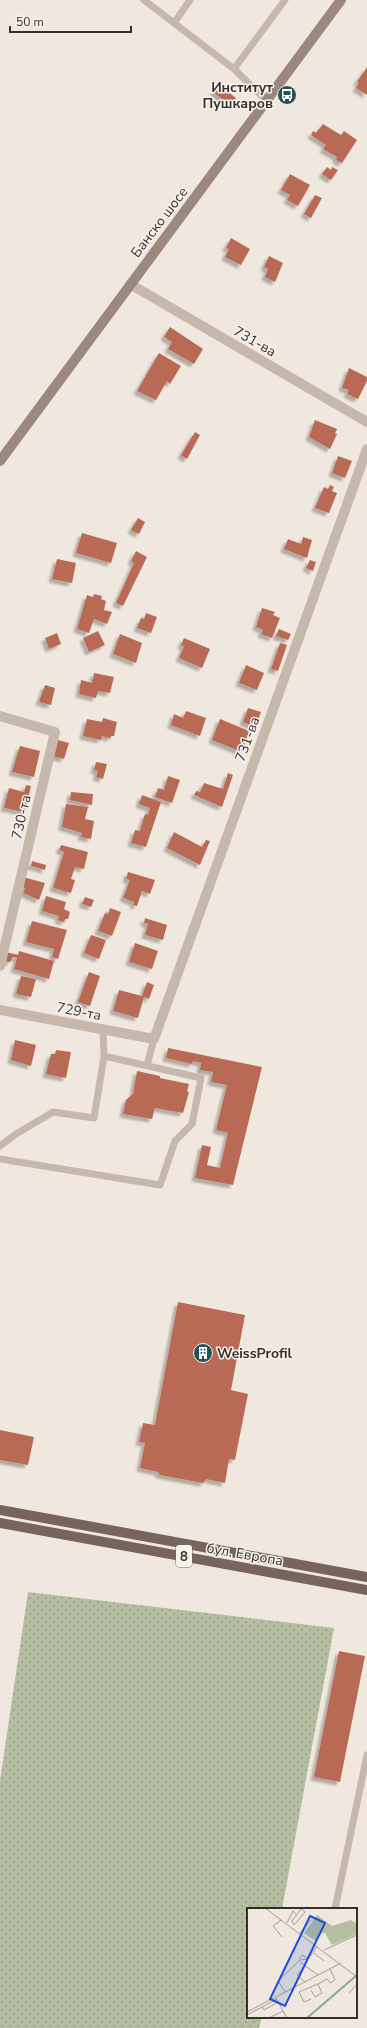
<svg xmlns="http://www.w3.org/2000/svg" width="367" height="2028" font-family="'Nunito Sans',sans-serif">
<defs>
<pattern id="green-dots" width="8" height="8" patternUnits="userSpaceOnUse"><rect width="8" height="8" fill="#b5bea1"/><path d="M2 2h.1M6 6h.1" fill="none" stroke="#949b83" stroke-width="1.8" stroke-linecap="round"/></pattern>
<filter id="shadow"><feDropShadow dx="-3.5" dy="3.5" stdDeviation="1" flood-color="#0004"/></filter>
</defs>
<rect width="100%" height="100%" fill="#f0e8df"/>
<path fill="url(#green-dots)" d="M28,1592L334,1628L282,1909H248V2017H262L259,2028H0V1781Z"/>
<path fill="#b96b55" filter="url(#shadow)" d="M367,67V95L356,88L359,83L357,82Z
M219,85L236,98L230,105L213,92Z
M323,124L341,135L344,131L357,140L342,163L336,160L337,157L323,149L326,145L311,135L313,131L316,133Z
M327,167L331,170L332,167L338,170L331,180L322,174Z
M290,174L310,185L298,206L287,200L290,195L281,190Z
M315,195L322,198L311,218L304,214Z
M231,238L250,249L241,265L225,257L229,249L226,248Z
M269,256L283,263L275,282L265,277L268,269L264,267Z
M170,327L203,349L194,364L168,349L172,342L164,337Z
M159,353L181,366L170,384L167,381L156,400L137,391Z
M349,368L367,377V381L358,399L347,394L349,390L342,388Z
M315,420L337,429L335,433L337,434L330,449L309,437Z
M195,432L200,435L187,459L181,455Z
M338,456L352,461L345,478L332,473Z
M330,485L334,487L332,491L337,493L329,513L315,508L324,487L328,489Z
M138,518L145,522L139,534L131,530Z
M82,533L117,543L111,563L76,553Z
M303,537L312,540L307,558L284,549L288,539L301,544Z
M136,551L147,557L123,606L116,603L134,563L131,561Z
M57,559L76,563L72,583L52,579Z
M310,560L316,562L313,571L306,568Z
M94,594L102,596L101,599L106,601L104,610L112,612L107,624L94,619L89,633L77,629L87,595L93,597Z
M262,608L275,612L273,615L280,618L272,638L261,634L263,630L256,627Z
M146,613L157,617L151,633L137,628L141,618L144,619Z
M279,629L291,634L288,640L276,636Z
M98,631L105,645L89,652L83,638Z
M57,633L61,644L49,649L45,638Z
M120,634L142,643L136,663L113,654Z
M184,638L210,649L202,668L179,658L184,647L181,645Z
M280,643L287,645L278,671L271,669Z
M246,665L264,673L257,690L239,683Z
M94,673L114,677L110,693L98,691L96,698L79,694L81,680L92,683Z
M45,685L55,688L51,705L39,702Z
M248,708L261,712L255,727L243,722Z
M186,711L206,718L200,736L171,725L174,714L183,718Z
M103,718L117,722L114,736H111L110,738L102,736L101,740L83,736L87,719L102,722Z
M220,719L249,731L242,752L212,740Z
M58,740L69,743L64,759L53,756Z
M20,746L40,751L34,777L12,772Z
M96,762L107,764L103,779L96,777L98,771L94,770Z
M228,773L233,775L222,807L194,795L196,791L200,792L204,783L223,789Z
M168,776L180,780L172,803L155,797L158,788L164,790Z
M26,785L31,786L25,812L4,808L9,788L24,792Z
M71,792L93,794L92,805L70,800Z
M142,795L161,802L146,847L131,843L135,830L140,831L145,814L148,815L150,808L139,804Z
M66,804L88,807L85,819L94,821L91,839L81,837L82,833L62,827Z
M174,832L202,847L206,840L210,841L200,865L167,848Z
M61,845L88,852L84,869L75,867L71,879L75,880L71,893L53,888L64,852L59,850Z
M32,861L46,865L45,870L31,866Z
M128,872L155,880L150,894L142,891L137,906L133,905L134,902L123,898L130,880L126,879Z
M23,877L45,883L39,900L23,893L25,888L21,886Z
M46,896L66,902L64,909L70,912L68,919H65L64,922L58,920L59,916L42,911Z
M85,897L94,900L91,907L82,904Z
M110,908L121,912L112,936L98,931L105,913L108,914Z
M145,918L167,925L163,940L145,935L148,924L144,923Z
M32,921L67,930L58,959L52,957L54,949L26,942Z
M91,935L106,940L99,959L84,953Z
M135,943L158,951L152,969L129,962Z
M19,951L54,961L49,979L14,969L17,958L13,957L10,962L4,961L6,952L18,955Z
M89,972L100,976L90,1006L78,1002Z
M21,976L36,979L31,997L16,994Z
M147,982L154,985L149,999L144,997L138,1018L113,1011L119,990L142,996Z
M15,1040L36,1045L31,1066L11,1060Z
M168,1048L262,1067L233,1185L195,1178L202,1145L211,1147L207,1165L220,1168L228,1133L216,1130L227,1085L211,1082L213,1072L200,1070L201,1063L193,1061L192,1064L166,1058Z
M56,1050L71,1052L66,1078L46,1074L51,1054H55Z
M137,1071L160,1076V1078L189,1084L187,1091L189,1092L183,1113L155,1108L152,1119L123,1114L126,1100L133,1094Z
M178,1302L245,1315L231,1390L248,1394L235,1460L229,1459L225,1483L206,1479L203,1483L160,1475L158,1472L140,1468L145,1443L139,1442L143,1423L155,1425Z
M0,1430L34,1437L28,1465L0,1460Z
M339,1651L365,1656L340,1782L314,1777Z"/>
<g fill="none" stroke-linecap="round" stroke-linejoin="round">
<path stroke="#c7b8ac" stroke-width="7" d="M144,0L234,69L267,101
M174,23L190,0
M234,69L285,0
M103,1029L104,1056
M147,1065L154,1039
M0,1146L16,1134L53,1112L94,1118L104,1056L201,1078L192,1124L175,1141L160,1185L0,1159
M335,1909L367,1755"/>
<path stroke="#c7b8ac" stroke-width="10" d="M130,284L367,422
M0,716L55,732L0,966
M0,1010L154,1039L367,449"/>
<path stroke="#9b887e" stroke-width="10" d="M0,461L341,0"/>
<path stroke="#77655d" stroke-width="10" d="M0,1510L367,1577
M0,1523L367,1590"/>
</g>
<defs>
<g id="bus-disc" transform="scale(1)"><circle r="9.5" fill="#245154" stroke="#f8f2ec"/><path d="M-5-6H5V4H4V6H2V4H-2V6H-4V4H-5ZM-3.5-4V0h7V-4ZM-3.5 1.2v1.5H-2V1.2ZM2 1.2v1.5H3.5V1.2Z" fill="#fff"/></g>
<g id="building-disc" transform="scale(1)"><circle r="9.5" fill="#245154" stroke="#f8f2ec"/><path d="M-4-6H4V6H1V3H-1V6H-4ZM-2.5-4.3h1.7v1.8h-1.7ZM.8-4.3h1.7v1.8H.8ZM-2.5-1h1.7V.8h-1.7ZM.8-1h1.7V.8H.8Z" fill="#fff"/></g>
</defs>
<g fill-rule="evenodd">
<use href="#bus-disc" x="287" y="95"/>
<use href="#building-disc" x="203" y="1353"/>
</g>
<g text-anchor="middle" stroke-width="3" stroke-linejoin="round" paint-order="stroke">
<rect fill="#f8f2ec" stroke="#706964" stroke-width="1" x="176" y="1545" width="16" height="22" rx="3"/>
<g font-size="13" font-weight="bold" fill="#362e2a">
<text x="184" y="1561">8</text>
</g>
<g font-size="14" font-weight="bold" fill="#362e2a" stroke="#f8f2ec" text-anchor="end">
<text x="273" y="92">Институт<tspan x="273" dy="16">Пушкаров</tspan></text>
<text x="217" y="1358" text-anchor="start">WeissProfil</text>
</g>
<g font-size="14" fill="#362e2a" stroke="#f8f2ec">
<text transform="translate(159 222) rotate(-53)" y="5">Банско шосе</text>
<text transform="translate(255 341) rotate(30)" y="5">731-ва</text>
<text transform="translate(247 739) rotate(-70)" y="5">731-ва</text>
<text transform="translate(21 817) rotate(-77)" y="5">730-та</text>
<text transform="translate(79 1011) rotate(11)" y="5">729-та</text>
<text transform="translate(245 1554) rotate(10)" y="5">бул. Европа</text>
</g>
</g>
<g transform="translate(247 1908)">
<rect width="110" height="110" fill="#f0e8df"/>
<path d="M70,7L85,18L104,12L110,16V26L85,37L78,25H74L69,33L57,25Z" fill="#b5bea1"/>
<path fill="none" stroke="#81a9aa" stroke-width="2" d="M60,110L110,67"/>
<path fill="none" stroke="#a69e97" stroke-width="1" d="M18,0L110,69M54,1L58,4L47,17L45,13ZM34,12L26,18L35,29M40,15L46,3L49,6M53,25L64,12M77,42L110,27M67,45L77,53M52,51L55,47L61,51M53,52L61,51L70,39M53,54L71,67M58,74L50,67L58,57M64,82L68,89L75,85L71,76L80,71L83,75L88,72L83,61M38,84L31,73L53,52M102,85L110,76M29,90L40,110M64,91L57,94L52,84L71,76M15,98L17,102L31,94M0,104L94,55M0,107L30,91M22,110L36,103"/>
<path fill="#1d4ed8" fill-opacity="0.15" stroke="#1d4ed8" stroke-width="2" d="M63,8L78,15L38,98L23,91Z"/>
<rect width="110" height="110" fill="none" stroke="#362e2a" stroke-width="2"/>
</g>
<path d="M10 26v6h121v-6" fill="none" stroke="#362e2a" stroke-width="2"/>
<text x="16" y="26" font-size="12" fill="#362e2a" stroke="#f8f2ec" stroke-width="3" paint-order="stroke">50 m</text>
</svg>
